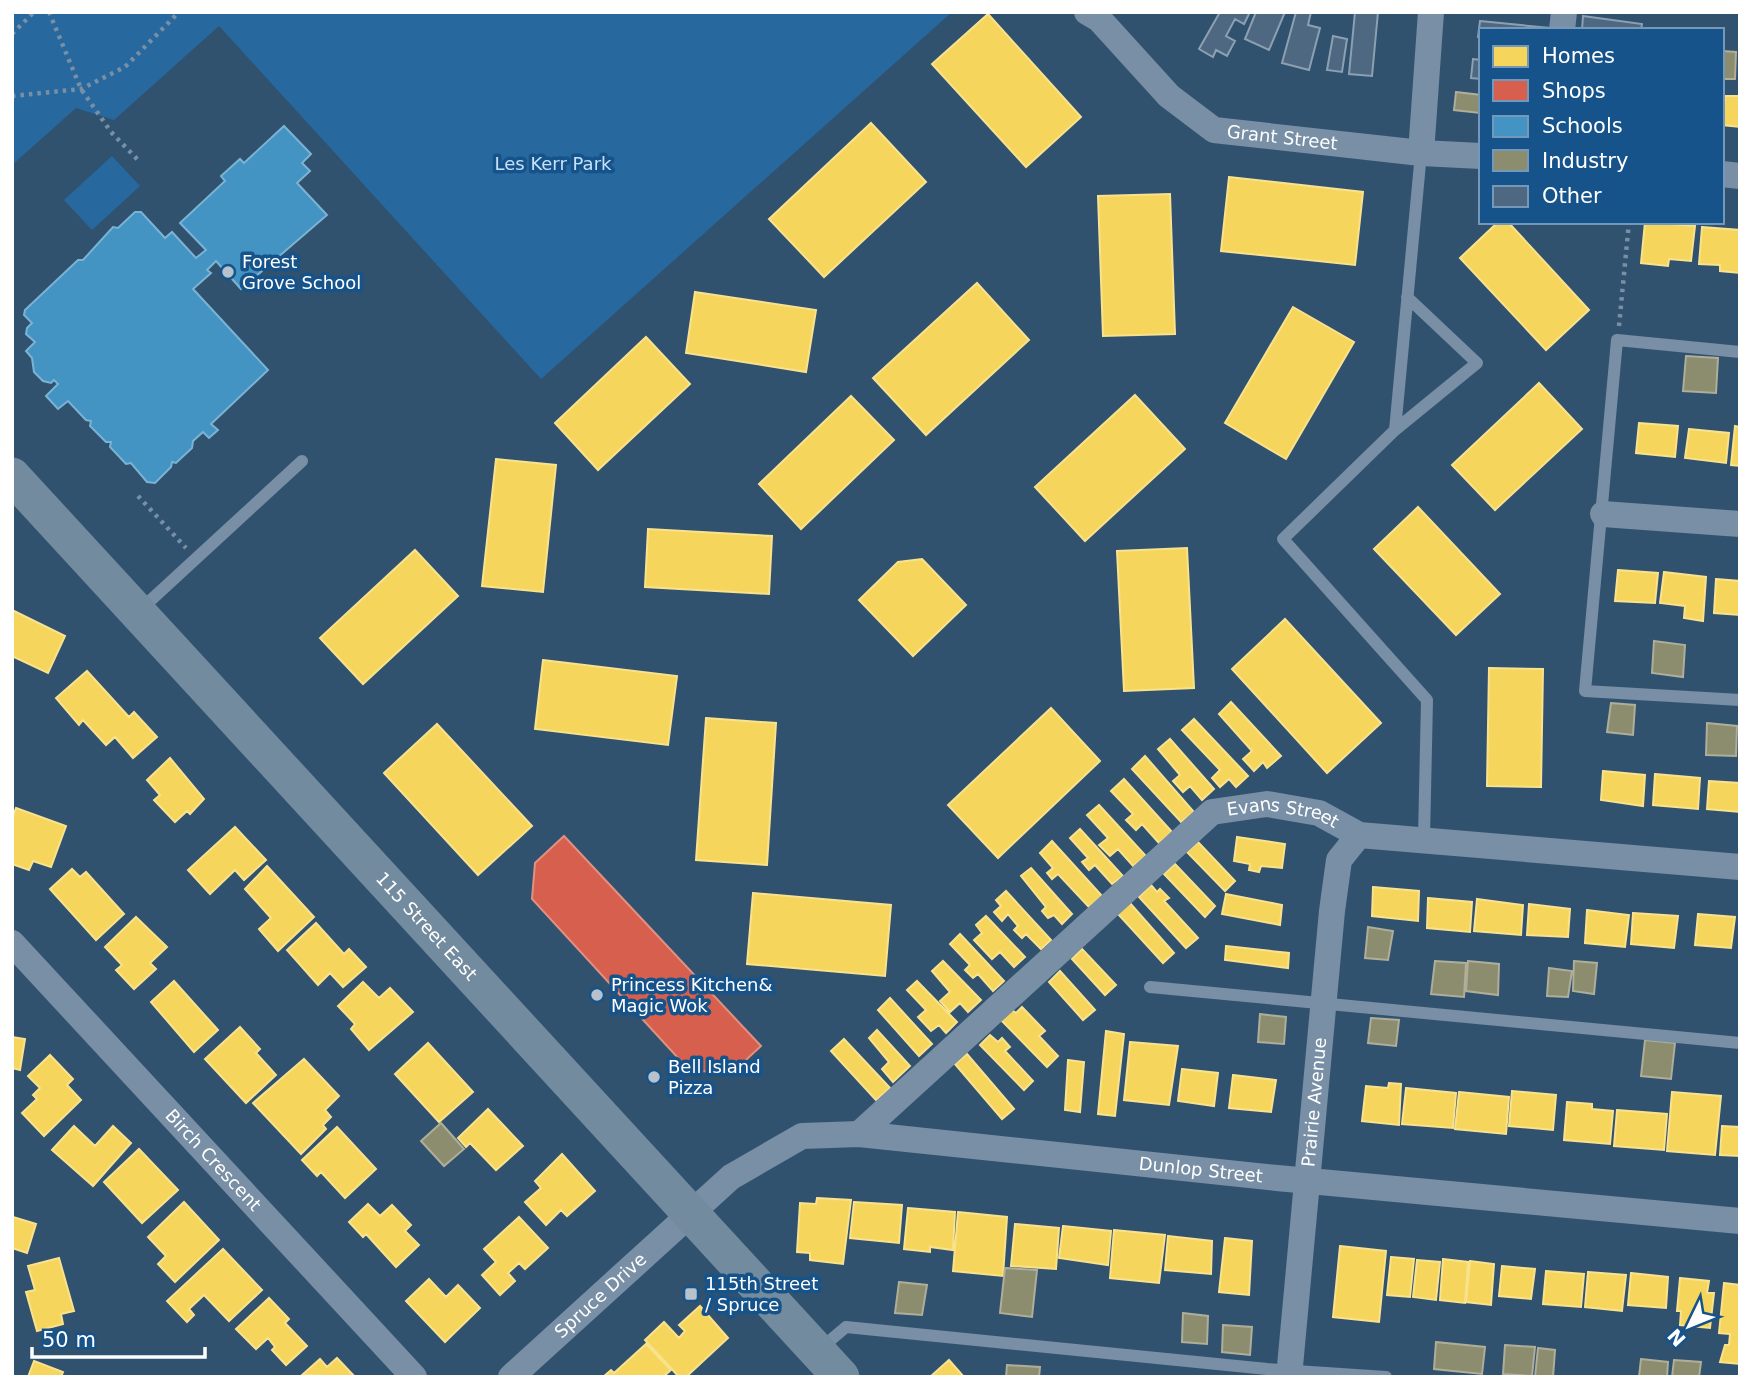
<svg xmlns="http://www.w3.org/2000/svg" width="1752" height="1389" font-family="'DejaVu Sans',sans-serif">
<rect width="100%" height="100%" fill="#31526f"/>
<path fill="#27689f" d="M12,12H952L541,379L219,26L114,120L76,108L12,165Z
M112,156L140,186L92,230L64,200Z"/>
<path fill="#f6d55c" stroke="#f9e28d" stroke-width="2" d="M988,14L1081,117L1026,167L932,64Z
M1725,96H1740V127L1722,125Z
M871,123L926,182L824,277L769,219Z
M1229,177L1363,192L1355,265L1221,251Z
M1170,194L1175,334L1103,336L1098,196Z
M1498,222H1508L1589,310L1546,350L1460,258Z
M1645,222L1695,226L1691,261L1669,259L1668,266L1641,263Z
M1702,227L1740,230V273L1720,271V265L1699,264Z
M977,283L1029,340L926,435L873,378Z
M695,292L816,310L806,372L686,353Z
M1293,307L1354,342L1286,459L1225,423Z
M646,337L690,384L598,470L555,423Z
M1539,383L1582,429L1495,510L1452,465Z
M1135,395L1185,449L1085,541L1035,487Z
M851,396L894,440L801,529L759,484Z
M1639,423L1678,426L1675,457L1636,453Z
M1735,426L1740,427V466L1731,465Z
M1689,429L1729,433L1726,463L1685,458Z
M496,459L556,465L543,592L482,586Z
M1418,507L1500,594L1456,635L1374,549Z
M648,529L772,536L769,594L645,587Z
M1187,548L1194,688L1124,691L1117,551Z
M415,550L458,596L363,684L320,638Z
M922,559L966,605L913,656L859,600L898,562Z
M1618,570L1658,573L1655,603L1615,601Z
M1664,572L1706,577L1703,621L1684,618L1685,606L1660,603Z
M1716,579L1740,581V615L1714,613Z
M12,610L65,636L48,673L12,656Z
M1285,619L1381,723L1327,773L1232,669Z
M543,660L677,676L668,745L535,729Z
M1489,668L1543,669L1541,787L1487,786Z
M87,671L129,717L134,712L157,737L133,758L115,737L106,745L83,720L79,725L56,698Z
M1231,702L1281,756L1267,768L1263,762L1254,771L1243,759L1252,751L1219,714Z
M1051,708L1100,761L998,858L948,805Z
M706,718L776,723L767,865L696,860Z
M1194,719L1248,776L1236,787L1229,779L1220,787L1212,778L1220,770L1182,730Z
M437,724L532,826L478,875L384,773Z
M1170,739L1214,789L1202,800L1190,786L1183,792L1173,781L1180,775L1158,749Z
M1145,756L1194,812L1181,822L1132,769Z
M170,758L204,799L190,814L187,811L175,822L154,800L160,795L147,780Z
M1603,771L1645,775L1643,806L1601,800Z
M1655,774L1700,778L1698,809L1653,805Z
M1124,779L1172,832L1159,843L1142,824L1136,830L1126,820L1133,814L1111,791Z
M1709,781L1740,783V812L1707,809Z
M1099,805L1146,856L1133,866L1118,849L1110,856L1099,845L1108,838L1087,815Z
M16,808L66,826L51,867L33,861L29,870L12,864V819Z
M235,827L266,860L244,880L235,870L210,894L188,870Z
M1080,829L1123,876L1112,884L1095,865L1089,870L1082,862L1088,858L1070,838Z
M1237,837L1285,844L1282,868L1261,866L1259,872L1249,870L1250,864L1234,861Z
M1052,841L1102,896L1089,907L1058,874L1052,879L1047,873L1053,868L1040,853Z
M1198,842L1235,881L1225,891L1187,852Z
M1175,864L1215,906L1205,917L1164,874Z
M267,866L314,917L278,951L259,929L271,918L245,889Z
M1031,868L1072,914L1062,924L1054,915L1048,918L1042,911L1046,907L1021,876Z
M72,869L80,877L86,872L124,914L96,940L50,889Z
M1151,885L1157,892L1160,889L1169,898L1164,901L1198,938L1186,948L1139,897Z
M1373,887L1419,891L1418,921L1372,916Z
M1006,891L1051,940L1041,949L1026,934L1022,938L1014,930L1018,926L1008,914L1002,921L994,912L1001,906L996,900Z
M753,893L891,905L885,976L747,964Z
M1226,894L1282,905L1280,925L1222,914Z
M1428,898L1472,902L1470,932L1427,928Z
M1477,899L1523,905L1521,935L1474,931Z
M1129,902L1174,953L1163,963L1118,914Z
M1529,904L1570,909L1568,937L1527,935Z
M1587,910L1629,915L1625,947L1585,943Z
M1633,913L1678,916L1674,948L1631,944Z
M1698,914L1735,917L1731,948L1695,945Z
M986,916L1025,957L1014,967L1000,952L992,959L974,940L982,933L976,925Z
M136,917L167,947L150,963L156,969L134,989L116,970L122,965L105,947Z
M316,923L344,954L349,949L366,967L343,987L330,973L318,985L287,950Z
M960,934L1004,981L993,991L978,974L973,978L965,970L970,965L950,944Z
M1226,946L1289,953L1288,968L1225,960Z
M1082,949L1116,985L1105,995L1072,959Z
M943,961L981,1000L968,1012L960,1003L950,1012L940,1001L950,992L932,971Z
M1060,971L1095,1010L1083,1020L1049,982Z
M174,981L218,1030L194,1052L151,1002Z
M917,981L957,1022L946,1033L939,1025L931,1031L918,1017L926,1010L907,990Z
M363,982L379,998L390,988L413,1012L369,1050L351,1029L355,1024L338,1006Z
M890,998L932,1044L919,1056L878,1010Z
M1022,1007L1045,1031L1039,1036L1058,1056L1047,1067L1001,1020L1012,1010L1016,1013Z
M240,1027L260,1049L256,1053L276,1075L246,1103L205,1059Z
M877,1030L910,1066L893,1082L882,1069L889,1062L869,1038Z
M1106,1031L1124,1034L1115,1116L1098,1114Z
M990,1035L998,1042L1002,1038L1010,1047L1005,1051L1033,1081L1024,1090L980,1045Z
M12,1037L25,1039L20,1070L12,1068Z
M844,1039L890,1088L876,1100L831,1051Z
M1130,1042L1178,1046L1169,1105L1124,1100Z
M428,1043L473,1092L439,1122L395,1074Z
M967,1054L1014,1109L1002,1119L955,1064Z
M50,1055L73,1079L67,1085L81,1100L44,1136L22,1113L37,1099L33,1095L40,1088L28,1076Z
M304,1059L339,1096L325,1110L331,1117L323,1125L326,1129L301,1154L253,1103Z
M1068,1060L1084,1062L1080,1112L1065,1110Z
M1182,1069L1218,1073L1214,1106L1178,1101Z
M1233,1075L1276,1080L1271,1112L1229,1108Z
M1389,1083L1401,1084L1399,1125L1362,1121L1366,1086L1388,1088Z
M1406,1088L1456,1093L1453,1128L1402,1124Z
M1512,1091L1556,1095L1553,1130L1509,1126Z
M1459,1092L1509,1097L1506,1134L1455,1129Z
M1672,1092L1721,1096L1715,1155L1667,1151Z
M1567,1102L1592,1104V1109L1613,1111L1610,1144L1564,1140Z
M488,1109L523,1146L496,1170L470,1143L466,1147L458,1138Z
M1617,1110L1667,1114L1664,1150L1614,1146Z
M74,1126L95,1146L113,1126L131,1143L93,1186L52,1150Z
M1722,1126L1740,1127V1156L1720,1155Z
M337,1127L376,1169L345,1198L321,1172L317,1176L302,1160Z
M139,1149L178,1190L142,1223L104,1182Z
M562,1154L595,1191L567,1216L561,1210L546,1225L525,1202L541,1188L535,1181Z
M817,1198L851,1200L843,1264L810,1260V1253L797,1252L800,1203L816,1204Z
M184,1202L219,1240L175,1282L158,1264L166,1256L148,1237Z
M854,1202L902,1205L899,1243L850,1238Z
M368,1204L380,1216L392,1205L411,1225L405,1231L419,1245L396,1267L366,1234L363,1237L349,1222Z
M908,1208L955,1212L953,1250L930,1247V1252L904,1249Z
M958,1212L1007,1217L1003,1276L953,1271Z
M13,1217L36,1224L27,1253L12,1248Z
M519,1217L548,1248L525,1269L519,1263L508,1273L515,1281L500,1295L482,1275L496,1262L484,1249Z
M1015,1224L1059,1228L1056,1269L1011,1266Z
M1063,1226L1111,1231L1108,1265L1059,1258Z
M1114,1230L1165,1235L1159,1283L1110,1278Z
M1168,1236L1212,1241L1211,1274L1165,1270Z
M1225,1238L1252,1241L1249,1295L1219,1292Z
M1340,1246L1386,1251L1379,1322L1333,1317Z
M223,1249L262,1290L229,1321L204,1295L189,1309L194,1315L187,1322L167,1301Z
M1391,1257L1414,1259L1410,1297L1387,1295Z
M59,1258L74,1311L61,1314L63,1324L37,1331L26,1292L35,1290L28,1266Z
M1443,1259L1468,1262L1465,1303L1440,1300Z
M1417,1260L1440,1262L1436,1300L1413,1297Z
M1470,1261L1494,1264L1491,1305L1466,1302Z
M1502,1266L1535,1269L1531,1299L1499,1296Z
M1546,1271L1584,1274L1581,1307L1543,1304Z
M1588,1272L1626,1275L1622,1311L1585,1307Z
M1631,1273L1668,1277L1666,1308L1628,1305Z
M1680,1278L1709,1281L1707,1293H1714L1710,1328L1680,1325L1681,1311H1677Z
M429,1279L446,1297L458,1285L480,1308L445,1342L406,1301Z
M1724,1283L1740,1285V1364L1720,1362L1725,1345H1729L1730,1334L1719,1333Z
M269,1298L289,1319L285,1323L307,1346L286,1365L272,1350L275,1347L268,1338L256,1349L236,1329Z
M700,1306L728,1338L686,1377H679L645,1340L664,1322L679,1338L685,1331L679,1325Z
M646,1344L671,1370L663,1377H603L611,1370L614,1373Z
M337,1358L355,1377L302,1375L320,1359L327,1367Z
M949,1360L964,1377H930Z
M34,1361L63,1372L61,1377H28Z"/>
<path fill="#d6604d" stroke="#e29082" stroke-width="2" d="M564,836L761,1046L733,1072L690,1071L532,899L535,863Z"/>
<path fill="#4393c3" stroke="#7bb3d5" stroke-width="2" d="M284,126L311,154L302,163L310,171L297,183L327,215L241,289L216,261L207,270L211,273L193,289L268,370L211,424L218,430L209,438L203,432L193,441L192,448L176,463L172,462L171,467L155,483L147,482L131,463L126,464L110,447L111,442H106L90,426L91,421L86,420L68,401L58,409L46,396L58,384L54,380L51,383L43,381L34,372L32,358L26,351L35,342L26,334L27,328L32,323L24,315L25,310L78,260H83L113,227L118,228L135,212H141L165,238L172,232L196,258L206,250L180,223L225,181L221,176L240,159L244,163Z"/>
<path fill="#8c8c6e" stroke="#aeae9a" stroke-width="2" d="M1722,51L1736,52L1735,79H1722Z
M1456,92L1481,95L1480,113L1454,110Z
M1686,356L1718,358L1716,393L1683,391Z
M1654,641L1685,645L1683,677L1652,673Z
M1611,703L1635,705L1633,735L1607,732Z
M1707,723L1737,726L1736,756L1706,755Z
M1368,927L1393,931L1388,960L1365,958Z
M1435,961L1466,963L1464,997L1431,994Z
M1468,961L1499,964L1498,995L1466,991Z
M1574,961L1597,963L1594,994L1573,991Z
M1549,968L1572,971L1568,997L1547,996Z
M1260,1014L1286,1017L1284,1044L1258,1042Z
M1371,1018L1399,1020L1396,1046L1368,1043Z
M1645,1040L1675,1043L1671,1079L1641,1076Z
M441,1123L464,1149L444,1166L421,1141Z
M1005,1268L1037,1270L1032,1317L1000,1313Z
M899,1282L927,1285L922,1315L895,1313Z
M1183,1313L1208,1316L1207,1344L1182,1342Z
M1223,1325L1252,1327L1250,1355L1222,1352Z
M1436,1342L1485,1347L1482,1374L1434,1369Z
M1505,1345L1535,1347L1532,1376L1503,1374Z
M1538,1348L1555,1350L1553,1377H1535Z
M1641,1359L1668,1362L1667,1377H1639Z
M1674,1360L1701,1362L1699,1377H1672Z
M1007,1365L1040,1367L1039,1377H1006Z"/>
<path fill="#4d6880" stroke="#8ca0b2" stroke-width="2" d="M1220,12H1250L1244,24L1235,19L1226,36L1235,41L1227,56L1216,50L1213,57L1199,49Z
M1256,12H1285L1269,50L1245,39Z
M1296,12H1311L1308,25L1320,28L1309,70L1282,63Z
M1355,12H1378L1372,76L1349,74Z
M1583,16L1642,24L1641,30H1582Z
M1480,21L1550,28V30H1481V38L1478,37Z
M1333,36L1347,39L1342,72L1327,70Z
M1473,59L1481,60V79L1471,78Z"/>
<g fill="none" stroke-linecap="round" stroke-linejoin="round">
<path stroke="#788fa5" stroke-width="4.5" stroke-dasharray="3.5 5" stroke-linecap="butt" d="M49,12L81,89L111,132L139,161
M12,34L34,12
M12,96L81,89L125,67L179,12
M1619,326L1629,222
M138,496L186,548"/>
<path stroke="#788fa5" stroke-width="12" d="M1421,153L1395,430L1283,539L1427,700L1424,838
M1740,352L1617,340L1585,691L1740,700
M1395,430L1477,363L1407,297
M139,611L302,461
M1150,987L1740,1043
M820,1349L846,1327L1267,1369L1386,1377"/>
<g stroke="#788fa5" stroke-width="26">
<path id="s1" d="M1087,12L1099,19L1169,96L1214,130L1421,153L1481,156"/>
<path d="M1562,30L1564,12"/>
<path d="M1421,153L1431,12"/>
<path d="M1722,174L1740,176"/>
<path d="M1603,514L1740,524"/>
<path id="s2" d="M12,943L414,1377"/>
<path id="s3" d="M859,1134L1212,812L1267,804L1319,813L1359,835L1740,867"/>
<path id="s4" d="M511,1377L731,1177L802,1136L859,1134L1277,1178L1740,1221"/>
<path id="s5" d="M1289,1377L1332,911L1339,860L1359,835"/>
</g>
<path stroke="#738b9f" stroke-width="37" id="s6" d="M12,476L841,1377"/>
</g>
<g fill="#b7c2cd" stroke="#16538a" stroke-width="2.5">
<circle cx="228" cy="272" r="7"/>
<circle cx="597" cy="995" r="7"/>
<circle cx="654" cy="1077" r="7"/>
<rect x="684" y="1287" width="14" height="14" rx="3.5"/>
</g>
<g text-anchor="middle" stroke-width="7" stroke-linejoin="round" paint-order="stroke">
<g font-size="18" fill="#fff" stroke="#16538a">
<text dy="6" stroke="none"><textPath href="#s1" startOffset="243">Grant Street</textPath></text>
<text dy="6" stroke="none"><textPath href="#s3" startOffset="550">Evans Street</textPath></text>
<text dy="6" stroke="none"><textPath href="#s6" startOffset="612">115 Street East</textPath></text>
<text dy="6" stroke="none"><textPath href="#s5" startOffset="276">Prairie Avenue</textPath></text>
<text dy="6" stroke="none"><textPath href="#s2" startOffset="296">Birch Crescent</textPath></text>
<text dy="6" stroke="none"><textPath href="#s4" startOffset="780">Dunlop Street</textPath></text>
<text dy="6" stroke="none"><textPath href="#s4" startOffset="121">Spruce Drive</textPath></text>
</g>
<g font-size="18" fill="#c4e2fb" stroke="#16538a">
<text x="553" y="170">Les Kerr Park</text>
</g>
<g font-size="18" fill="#fff" stroke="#16538a" text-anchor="start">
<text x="242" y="268">Forest<tspan x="242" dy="21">Grove School</tspan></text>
<text x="611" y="991">Princess Kitchen&amp;<tspan x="611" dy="21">Magic Wok</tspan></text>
<text x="668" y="1073">Bell Island<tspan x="668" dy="21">Pizza</tspan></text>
<text x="705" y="1290">115th Street<tspan x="705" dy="21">/ Spruce</tspan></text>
</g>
</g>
<rect width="1752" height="1389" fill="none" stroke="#ffffff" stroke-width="28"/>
<rect x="1479" y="28" width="245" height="196" fill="#16538a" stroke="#7398b9" stroke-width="2"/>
<rect x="1493" y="46" width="35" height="21" fill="#f6d55c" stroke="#7398b9" stroke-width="2"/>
<text x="1542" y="63" font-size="21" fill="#ffffff">Homes</text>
<rect x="1493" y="80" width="35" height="21" fill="#d6604d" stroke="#7398b9" stroke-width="2"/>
<text x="1542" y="98" font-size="21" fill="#ffffff">Shops</text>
<rect x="1493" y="116" width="35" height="21" fill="#4393c3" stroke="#7398b9" stroke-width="2"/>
<text x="1542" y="133" font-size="21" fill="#ffffff">Schools</text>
<rect x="1493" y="150" width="35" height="21" fill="#8c8c6e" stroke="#7398b9" stroke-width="2"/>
<text x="1542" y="168" font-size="21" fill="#ffffff">Industry</text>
<rect x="1493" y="186" width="35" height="21" fill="#4d6880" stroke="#7398b9" stroke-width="2"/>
<text x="1542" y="203" font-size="21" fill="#ffffff">Other</text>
<g transform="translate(1689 1326) rotate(227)" stroke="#16538a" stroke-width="5" paint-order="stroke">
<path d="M0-5L12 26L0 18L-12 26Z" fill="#ffffff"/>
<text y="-10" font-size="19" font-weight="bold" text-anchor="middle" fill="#ffffff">N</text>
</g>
<path d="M32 1347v10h173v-10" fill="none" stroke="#ffffff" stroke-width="3.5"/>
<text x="42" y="1347" font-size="21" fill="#ffffff" stroke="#16538a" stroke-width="5" paint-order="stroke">50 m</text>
</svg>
